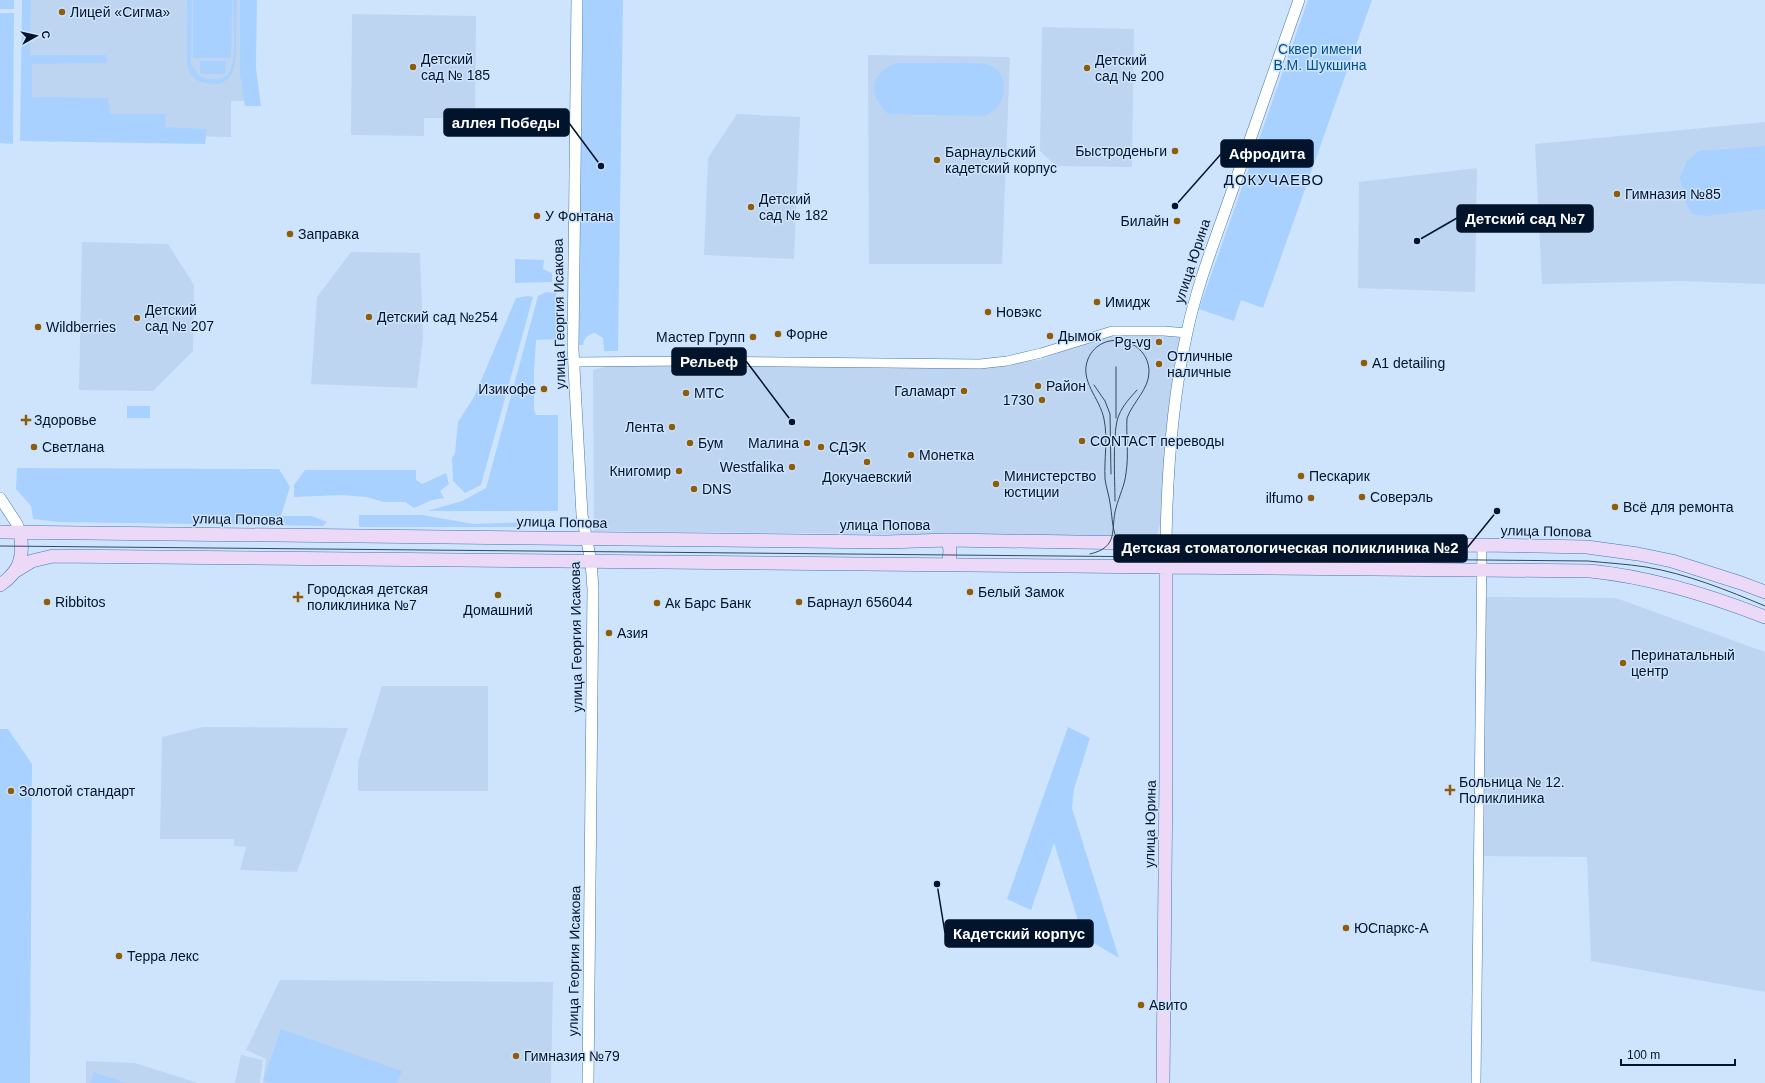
<svg xmlns="http://www.w3.org/2000/svg" width="1765" height="1083" font-family="Helvetica,sans-serif">
<rect width="100%" height="100%" fill="#cee4fd"/>
<path fill="#bdd5f1" d="M25,0H252L253,101H231V137L24,132Z
M352,14L476,16L475,118H424V136L351,135Z
M1042,27L1134,29L1132,167L1056,166L1040,151Z
M868,55L1010,57L1002,264H869Z
M737,114L800,117L794,259L704,255L708,158Z
M1765,122V284L1682,281L1542,284L1535,144Z
M1477,168L1475,292L1358,288L1359,182Z
M82,242L168,244L194,285L193,351L153,391L79,390Z
M351,252L420,253L423,337L417,388L311,384L317,297Z
M1111,332L1180,336L1168,428L1161,520L1157,534L1149,537L594,531L593,370L613,365L949,368L1040,360Z
M1485,597L1616,598L1765,652V992L1591,961L1587,857L1484,856Z
M382,686H488V791H358V762Z
M203,727L348,728L297,872L240,870L246,847L234,846V839H160L162,737Z
M280,980L553,982L551,1083H263L266,1059L246,1050Z
M241,1055L263,1060L260,1083H235Z
M86,1061L135,1063L198,1083H86Z"/>
<path fill="#a9d1ff" d="M0,0H14V9H0Z
M22,0H31L30,55H106L107,63L32,64V97L108,98L110,114H166L165,127L207,129L205,144L20,141Z
M187,0H192L191,64L199,76C208,80 225,82 230,71C237,57 233,17 233,0H237C237,12 236,25 236,37C236,59 238,90 205,83C194,81 190,74 187,64Z
M193,0H232L231,58H193Z
M240,0H257L256,68L261,106H245L240,74Z
M583,0H623L618,351H604L603,338L595,333C588,334 584,338 583,345H579Z
M1308,0H1372L1263,308L1241,300L1234,321L1199,309Z
M0,13H14L13,144L0,143Z
M200,61H226L225,74H200Z
M896,63H981C988,65 993,66 998,71C1007,81 1005,101 995,110C992,112 988,114 984,116L888,114C867,95 869,74 896,63Z
M1765,146V209L1706,216L1692,214L1685,202L1680,177L1687,161L1699,151Z
M515,259L544,260L543,269L552,273V282L515,283Z
M546,292L556,293L557,339L536,340L534,372V410L536,415H558V511H427L462,501L486,488L538,296Z
M528,296L533,297L481,485L465,493L453,481L452,458L455,453L458,422L474,397L516,298Z
M127,406H150V418H127Z
M17,468L279,469L290,487L281,516H312L327,522L323,526L59,522L33,519L31,506L16,489Z
M305,470H416V480L422,484L446,473L449,484L440,491L444,498L432,500L414,508L405,502H384L366,497L342,495L294,497V485Z
M359,515H422L474,524L524,522V527H359Z
M1068,727L1090,738L1074,789L1072,808L1119,958L1083,937L1054,843L1031,910L1007,899Z
M0,729H8L32,764L30,1083H0Z
M281,1029L402,1071L397,1083H269L263,1081Z
M94,1072L125,1083H90Z"/>
<g fill="none" stroke-linecap="round" stroke-linejoin="round">
<g stroke="#4478b0" stroke-width="10">
<path id="minor" d="M574,362L687,361L980,364L1007,361L1041,353L1112,331H1164L1187,333
M1476,1083L1482,545"/>
</g>
<g stroke="#4478b0" stroke-width="12">
<path id="tertiary" d="M577,0L573,349L582,515L591,562L593,589L588,1083
M0,498L17,524L20,532
M1166,543C1167,473 1172,401 1187,332C1197,285 1215,240 1231,194C1254,129 1276,65 1299,0"/>
</g>
<g stroke="#4478b0" stroke-width="14">
<path id="secondary" d="M0,532L886,542L948,540L1378,547L1482,545L1587,547L1638,554L1672,561L1741,583L1765,592
M948,540L950,550L949,564
M14,572L32,561L53,556L1590,571C1651,577 1709,595 1765,617
M0,585C21,571 24,556 20,532
M1163,1083L1166,776V543"/>
</g>
<use href="#minor" stroke="#fff" stroke-width="9"/>
<use href="#tertiary" stroke="#fff" stroke-width="11"/>
<use href="#secondary" stroke="#ecd9f7" stroke-width="13"/>
<path stroke="#35485f" stroke-width="1" d="M1094,385L1105,401L1110,414L1111,474
M1116,418V367
M1115,501C1115,482 1112,429 1119,415C1123,405 1130,398 1137,390
M0,546L1588,561C1607,563 1627,564 1646,567C1687,574 1727,590 1765,606
M1090,554C1120,547 1110,529 1116,508C1119,496 1125,485 1126,473C1129,455 1126,436 1127,418C1133,402 1149,389 1149,372C1149,338 1101,328 1088,359C1079,381 1100,398 1104,419C1108,438 1104,459 1105,479C1106,487 1109,495 1110,503C1114,525 1110,546 1137,555"/>
</g>
<g fill="#8e5d0a" stroke="#cee4fd" stroke-width="1.5">
<circle cx="62" cy="12" r="4"/>
<circle cx="413" cy="67" r="4"/>
<circle cx="1087" cy="68" r="4"/>
<circle cx="1175" cy="151" r="4"/>
<circle cx="937" cy="160" r="4"/>
<circle cx="1617" cy="194" r="4"/>
<circle cx="751" cy="207" r="4"/>
<circle cx="537" cy="216" r="4"/>
<circle cx="1177" cy="221" r="4"/>
<circle cx="290" cy="234" r="4"/>
<circle cx="1097" cy="302" r="4"/>
<circle cx="988" cy="312" r="4"/>
<circle cx="369" cy="317" r="4"/>
<circle cx="137" cy="318" r="4"/>
<circle cx="38" cy="327" r="4"/>
<circle cx="778" cy="334" r="4"/>
<circle cx="1050" cy="336" r="4"/>
<circle cx="753" cy="337" r="4"/>
<circle cx="1159" cy="342" r="4"/>
<circle cx="1364" cy="363" r="4"/>
<circle cx="1159" cy="364" r="4"/>
<circle cx="1038" cy="386" r="4"/>
<circle cx="544" cy="389" r="4"/>
<circle cx="964" cy="391" r="4"/>
<circle cx="686" cy="393" r="4"/>
<circle cx="1042" cy="400" r="4"/>
<path d="M24 414h4v4h4v4h-4v4h-4v-4h-4v-4h4z"/>
<circle cx="672" cy="427" r="4"/>
<circle cx="1082" cy="441" r="4"/>
<circle cx="690" cy="443" r="4"/>
<circle cx="807" cy="443" r="4"/>
<circle cx="34" cy="447" r="4"/>
<circle cx="821" cy="447" r="4"/>
<circle cx="911" cy="455" r="4"/>
<circle cx="867" cy="462" r="4"/>
<circle cx="792" cy="467" r="4"/>
<circle cx="679" cy="471" r="4"/>
<circle cx="1301" cy="476" r="4"/>
<circle cx="996" cy="484" r="4"/>
<circle cx="694" cy="489" r="4"/>
<circle cx="1362" cy="497" r="4"/>
<circle cx="1311" cy="498" r="4"/>
<circle cx="1615" cy="507" r="4"/>
<circle cx="970" cy="592" r="4"/>
<circle cx="498" cy="595" r="4"/>
<path d="M296 591h4v4h4v4h-4v4h-4v-4h-4v-4h4z"/>
<circle cx="47" cy="602" r="4"/>
<circle cx="799" cy="602" r="4"/>
<circle cx="657" cy="603" r="4"/>
<circle cx="609" cy="633" r="4"/>
<circle cx="1623" cy="663" r="4"/>
<path d="M1448 784h4v4h4v4h-4v4h-4v-4h-4v-4h4z"/>
<circle cx="11" cy="791" r="4"/>
<circle cx="1346" cy="928" r="4"/>
<circle cx="119" cy="956" r="4"/>
<circle cx="1141" cy="1005" r="4"/>
<circle cx="516" cy="1056" r="4"/>
</g>
<g text-anchor="middle" stroke-width="3" stroke-linejoin="round" paint-order="stroke">
<g font-size="14" fill="#02142b" stroke="#cee4fd" text-anchor="start">
<text x="70" y="17">Лицей «Сигма»</text>
<text x="421" y="64">Детский<tspan x="421" dy="16">сад № 185</tspan></text>
<text x="1095" y="65">Детский<tspan x="1095" dy="16">сад № 200</tspan></text>
<text x="1167" y="156" text-anchor="end">Быстроденьги</text>
<text x="945" y="157">Барнаульский<tspan x="945" dy="16">кадетский корпус</tspan></text>
<text x="1625" y="199">Гимназия №85</text>
<text x="759" y="204">Детский<tspan x="759" dy="16">сад № 182</tspan></text>
<text x="545" y="221">У Фонтана</text>
<text x="1169" y="226" text-anchor="end">Билайн</text>
<text x="298" y="239">Заправка</text>
<text x="1105" y="307">Имидж</text>
<text x="145" y="315">Детский<tspan x="145" dy="16">сад № 207</tspan></text>
<text x="996" y="317">Новэкс</text>
<text x="377" y="322">Детский сад №254</text>
<text x="46" y="332">Wildberries</text>
<text x="786" y="339">Форне</text>
<text x="1058" y="341">Дымок</text>
<text x="745" y="342" text-anchor="end">Мастер Групп</text>
<text x="1151" y="347" text-anchor="end">Pg-vg</text>
<text x="1167" y="361">Отличные<tspan x="1167" dy="16">наличные</tspan></text>
<text x="1372" y="368">A1 detailing</text>
<text x="1046" y="391">Район</text>
<text x="536" y="394" text-anchor="end">Изикофе</text>
<text x="956" y="396" text-anchor="end">Галамарт</text>
<text x="694" y="398">МТС</text>
<text x="1034" y="405" text-anchor="end">1730</text>
<text x="34" y="425">Здоровье</text>
<text x="664" y="432" text-anchor="end">Лента</text>
<text x="1090" y="446">CONTACT переводы</text>
<text x="698" y="448">Бум</text>
<text x="799" y="448" text-anchor="end">Малина</text>
<text x="42" y="452">Светлана</text>
<text x="829" y="452">СДЭК</text>
<text x="919" y="460">Монетка</text>
<text x="784" y="472" text-anchor="end">Westfalika</text>
<text x="671" y="476" text-anchor="end">Книгомир</text>
<text x="1004" y="481">Министерство<tspan x="1004" dy="16">юстиции</tspan></text>
<text x="1309" y="481">Пескарик</text>
<text x="867" y="482" text-anchor="middle">Докучаевский</text>
<text x="702" y="494">DNS</text>
<text x="1370" y="502">Соверэль</text>
<text x="1303" y="503" text-anchor="end">ilfumo</text>
<text x="1623" y="512">Всё для ремонта</text>
<text x="307" y="594">Городская детская<tspan x="307" dy="16">поликлиника №7</tspan></text>
<text x="978" y="597">Белый Замок</text>
<text x="55" y="607">Ribbitos</text>
<text x="807" y="607">Барнаул 656044</text>
<text x="665" y="608">Ак Барс Банк</text>
<text x="498" y="615" text-anchor="middle">Домашний</text>
<text x="617" y="638">Азия</text>
<text x="1631" y="660">Перинатальный<tspan x="1631" dy="16">центр</tspan></text>
<text x="1459" y="787">Больница № 12.<tspan x="1459" dy="16">Поликлиника</tspan></text>
<text x="19" y="796">Золотой стандарт</text>
<text x="1354" y="933">ЮСпаркс-А</text>
<text x="127" y="961">Терра лекс</text>
<text x="1149" y="1010">Авито</text>
<text x="524" y="1061">Гимназия №79</text>
</g>
<g font-size="14" fill="#015092" stroke="#cee4fd">
<text x="1320" y="54">Сквер имени<tspan x="1320" dy="16">В.М. Шукшина</tspan></text>
</g>
<g font-size="14" fill="#02142b" stroke="#cee4fd">
<text transform="translate(1192 261) rotate(-72)" y="5">улица Юрина</text>
<text transform="translate(559 314) rotate(-91)" y="5">улица Георгия Исакова</text>
<text transform="translate(238 519) rotate(1)" y="5">улица Попова</text>
<text transform="translate(562 522) rotate(1)" y="5">улица Попова</text>
<text x="885" y="530">улица Попова</text>
<text transform="translate(1546 531) rotate(1)" y="5">улица Попова</text>
<text transform="translate(576 637) rotate(-91)" y="5">улица Георгия Исакова</text>
<text transform="translate(1150 824) rotate(-89)" y="5">улица Юрина</text>
<text transform="translate(574 961) rotate(-89)" y="5">улица Георгия Исакова</text>
</g>
<g font-size="15" letter-spacing="1" fill="#02142b" stroke="#cee4fd">
<text x="1274" y="185">ДОКУЧАЕВО</text>
</g>
</g>
<path fill="none" stroke="#02142b" stroke-width="1.5" d="M601 166L569 123M1175 206L1221 154M1417 241L1457 218M792 422L746 361M1497 511L1467 548M937 884L945 933"/>
<g fill="#02142b" stroke="#cee4fd" stroke-width="1.5">
<circle cx="601" cy="166" r="4"/>
<circle cx="1175" cy="206" r="4"/>
<circle cx="1417" cy="241" r="4"/>
<circle cx="792" cy="422" r="4"/>
<circle cx="1497" cy="511" r="4"/>
<circle cx="937" cy="884" r="4"/>
</g>
<g fill="#02142b" stroke="#02142b" stroke-width="1.5">
<rect x="444" y="109" width="125" height="27" rx="4"/>
<rect x="1221" y="140" width="92" height="27" rx="4"/>
<rect x="1457" y="205" width="136" height="27" rx="4"/>
<rect x="672" y="348" width="74" height="27" rx="4"/>
<rect x="1114" y="535" width="353" height="27" rx="4"/>
<rect x="945" y="920" width="148" height="27" rx="4"/>
</g>
<g font-size="15" text-anchor="middle" font-weight="bold" fill="#fff">
<text x="506" y="128">аллея Победы</text>
<text x="1267" y="159">Афродита</text>
<text x="1525" y="224">Детский сад №7</text>
<text x="709" y="367">Рельеф</text>
<text x="1290" y="553">Детская стоматологическая поликлиника №2</text>
<text x="1019" y="939">Кадетский корпус</text>
</g>
<g transform="translate(36 36) rotate(82)" stroke="#cee4fd" stroke-width="3" paint-order="stroke">
<path d="M0-3L7 15L0 10L-7 15Z" fill="#02142b"/>
<text y="-6" font-size="11" font-weight="bold" text-anchor="middle" fill="#02142b">С</text>
</g>
<path d="M1621 1059v6h114v-6" fill="none" stroke="#02142b" stroke-width="2"/>
<text x="1627" y="1059" font-size="12" fill="#02142b" stroke="#cee4fd" stroke-width="3" paint-order="stroke">100 m</text>
</svg>
